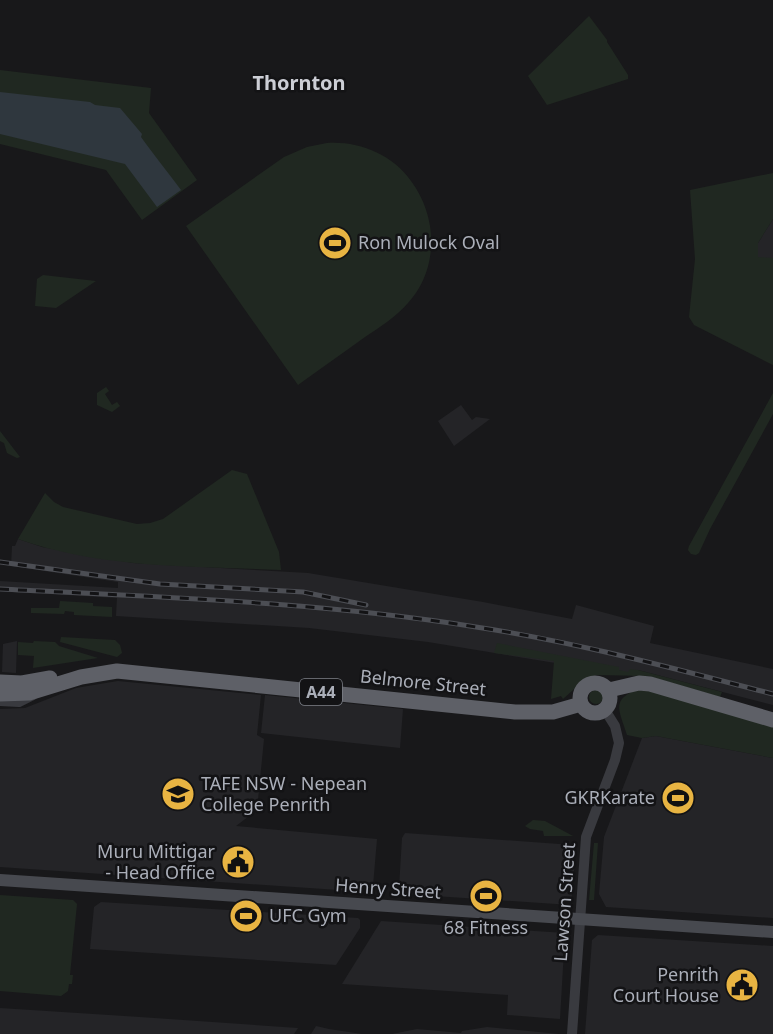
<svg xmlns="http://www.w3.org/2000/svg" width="773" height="1034" font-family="'Noto Sans',sans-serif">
<rect width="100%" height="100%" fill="#18181a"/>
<path fill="#242427" d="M773,219V319L757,299L758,243Z
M461,405L472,420L476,417L490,419L454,446L438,421Z
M18,539L42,547L133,563L308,573L483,602L572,619L576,605L654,626L650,643L773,669V705L638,670L635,676L428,642L309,628L116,616L117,598L0,591V581L118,588V582L11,566L12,546H15Z
M17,641L16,673L2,672L3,644Z
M118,681L261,695L257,735L264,739L257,810L236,826L377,839L373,886L368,892L0,867V709L25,708L76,688Z
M265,695L403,709L400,748L261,733Z
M656,736L773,758V918L606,907L599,894L604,837L642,738Z
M405,833L573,845L576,848L571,905L404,894L399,888L402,838Z
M101,902L358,918L360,920V928L336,965L90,949L94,907Z
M381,921L565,933L560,1019L507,1015L508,995L342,984Z
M598,935L773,946V1034H585L592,940Z
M0,1008L140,1017L298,1028L294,1034H0Z
M316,1026L329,1029L362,1034H311Z
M487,1027L559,1034H392L417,1029L461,1033L462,1031Z"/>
<path fill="#202821" d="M589,16L607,40V42L628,75V79L547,105L528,76Z
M0,70L151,88L149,113L197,180L142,220L106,170L0,144Z
M327,143C359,141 392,154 411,181C438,217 439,269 408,303C396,317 380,327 365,337C343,353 320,369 298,385L186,226L284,157L307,147Z
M773,173V219L758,243V257L773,258V365L694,325L689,317L695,259L690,190Z
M43,275L96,281L56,308L35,306L37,279Z
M106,387L109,391L105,394L112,405L117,402L120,406L112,412L97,405V393Z
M773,393V414L710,529L699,553L696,555L691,554L688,550L689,546Z
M0,432V431L20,457L17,458L7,453L4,443L0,441Z
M232,470L247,474L279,552L281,570C194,566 102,569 18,539L45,493L54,502L63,507L137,524L150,523L163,519Z
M60,601L93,603V606L112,607V617L74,615V612L65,611L64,614L31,613V608H59Z
M61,637L115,640L120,645L122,653L117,657L60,642Z
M34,641L55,642L59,646L98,658L33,668L34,656L18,655V642L33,643Z
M497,643L619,667V670L628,672L630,669L638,670L722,692L720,697L648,676L596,675L583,681L563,699L561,696L551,699L554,661L494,653Z
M640,688L773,724V758L656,736L642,738L627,735C619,709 610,700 640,688Z
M589 697a7 7 0 1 1 14 0a7 7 0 1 1-14 0Z
M533,820L545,821L573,836H544L543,831L530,829L525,826Z
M594,843H598L594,900H589Z
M0,895L73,900L77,904L70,975H73L72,984H69L68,991L61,996L0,991Z"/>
<path fill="#2f373e" d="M0,92L90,102L95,105L120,108L142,134L141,137C154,155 167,171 181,190L157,207L125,164L0,134Z"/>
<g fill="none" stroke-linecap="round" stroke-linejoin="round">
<path stroke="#393a3f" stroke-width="10" d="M0,701L19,702L33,695
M572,1034L586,837L615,760L619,743L615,726L605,710"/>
<path stroke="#47494f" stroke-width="12" d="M0,880L773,932"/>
<path stroke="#5e6067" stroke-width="15" d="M0,682L22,683L50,678
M580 698a15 15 0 1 1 30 0a15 15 0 1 1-30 0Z
M609,690L639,683L650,684L773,720
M0,694L29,693L81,677L117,671L515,712H553L581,704"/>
<g stroke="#4c4e54" stroke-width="5">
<path id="rail" d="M0,562L160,584L303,592L366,605
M0,589C159,597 319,602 476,627C577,642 675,669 773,694"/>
</g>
<use href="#rail" stroke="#131315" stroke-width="3" stroke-dasharray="9" stroke-linecap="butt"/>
</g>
<defs>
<g id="stadium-disc" transform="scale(1.725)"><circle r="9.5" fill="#e8b442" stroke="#131315"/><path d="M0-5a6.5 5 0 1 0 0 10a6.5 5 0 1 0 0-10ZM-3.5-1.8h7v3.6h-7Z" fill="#111"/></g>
<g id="university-disc" transform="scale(1.725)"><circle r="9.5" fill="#e8b442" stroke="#131315"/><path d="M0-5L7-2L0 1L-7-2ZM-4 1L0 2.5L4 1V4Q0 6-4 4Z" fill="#111"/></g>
<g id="civic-disc" transform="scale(1.725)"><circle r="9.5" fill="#e8b442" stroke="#131315"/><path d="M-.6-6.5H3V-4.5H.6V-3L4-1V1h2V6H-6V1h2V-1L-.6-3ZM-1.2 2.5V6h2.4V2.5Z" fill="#111"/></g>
</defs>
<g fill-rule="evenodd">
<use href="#stadium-disc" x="335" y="243"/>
<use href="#university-disc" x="178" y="794"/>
<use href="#stadium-disc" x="678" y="798"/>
<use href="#civic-disc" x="238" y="862"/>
<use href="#stadium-disc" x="486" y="896"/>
<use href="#stadium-disc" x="246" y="916"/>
<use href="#civic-disc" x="742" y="985"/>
</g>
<g text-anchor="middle" stroke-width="5" stroke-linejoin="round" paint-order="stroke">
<rect fill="#131315" stroke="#7d8088" stroke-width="1.5" x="300" y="679" width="42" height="26" rx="4.5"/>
<g font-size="16" font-weight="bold" fill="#abafb9">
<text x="321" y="698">A44</text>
</g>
<g font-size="18" fill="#abafb9" stroke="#131315" text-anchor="start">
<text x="358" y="249">Ron Mulock Oval</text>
<text x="201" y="790">TAFE NSW - Nepean<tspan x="201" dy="21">College Penrith</tspan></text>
<text x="655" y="804" text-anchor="end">GKRKarate</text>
<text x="215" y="858" text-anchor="end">Muru Mittigar<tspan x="215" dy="21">- Head Office</tspan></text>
<text x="269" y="922">UFC Gym</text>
<text x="486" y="934" text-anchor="middle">68 Fitness</text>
<text x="719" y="981" text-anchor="end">Penrith<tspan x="719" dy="21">Court House</tspan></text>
</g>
<g font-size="18" fill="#abafb9" stroke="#131315">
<text transform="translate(423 683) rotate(6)" y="6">Belmore Street</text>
<text transform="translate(388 889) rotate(4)" y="6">Henry Street</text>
<text transform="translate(565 902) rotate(-86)" y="6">Lawson Street</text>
</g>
<g font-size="20" font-weight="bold" fill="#ccced5" stroke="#131315">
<text x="299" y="90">Thornton</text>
</g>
</g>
</svg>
